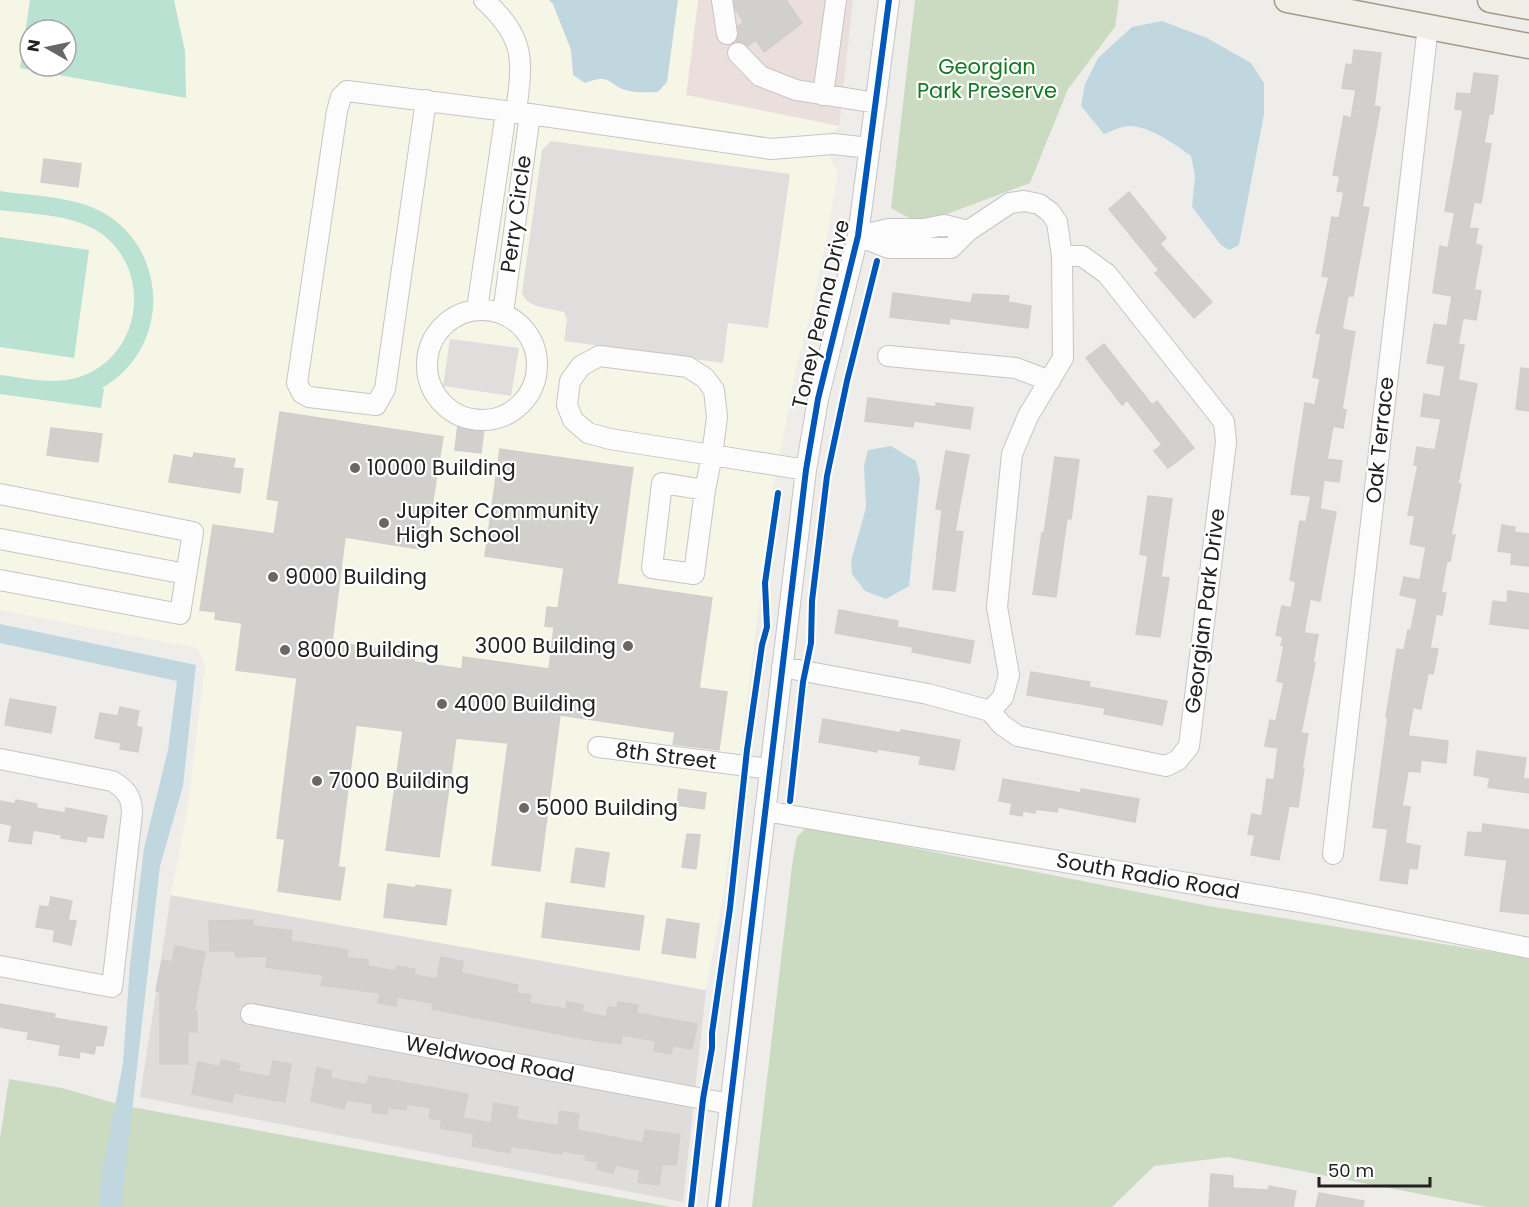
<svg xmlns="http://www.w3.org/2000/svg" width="1529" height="1207" font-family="Poppins,sans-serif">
<rect width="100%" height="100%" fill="#eeedea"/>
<path fill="#dedddb" d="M171,895L706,990L683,1202L140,1097Z"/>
<path fill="#ebdfdd" d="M698,0H853L839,126L686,96Z"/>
<path fill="#f6f6e7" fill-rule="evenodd" d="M0,0H698L686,95L839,126L828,137L829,157L838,172L828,231L812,307L796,368L773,489L724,891L706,990L171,895L188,806L205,665L197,648L0,610ZM30,30H66V66H30Z"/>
<path fill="#cadbc1" d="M915,0H1119L1115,27L1068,89L1030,183L920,224L891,208Z
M807,827L1209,906L1529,958V1207H1487L1228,1157L1154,1166L1112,1207H752L792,866L797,837Z
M9,1079L62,1088L121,1105L671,1207H0V1139Z"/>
<path fill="#b9e2d2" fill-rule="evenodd" d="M30,0H174L185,51L186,98L20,68ZM30,30H66V66H30Z
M0,191C32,196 69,196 98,210C153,236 170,309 135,358C126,371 115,380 102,388L104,389L101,408L0,394V375C27,378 56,386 82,376C147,352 153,258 90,227C64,214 29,214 0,210Z
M0,237L89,250L74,358L0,347Z"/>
<path fill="#dfdedd" d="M551,141L790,174L768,328L728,323L723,363L564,341L567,319L564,312L536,306L527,301L522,293L542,150Z
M450,339L519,348L511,396L443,386Z"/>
<path fill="#c0d7df" d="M549,0H678L667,82L658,92C649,92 638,93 629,91C608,87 613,72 585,83L573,75L571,50L553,4Z
M1162,21L1207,38L1251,63L1264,83V114L1239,245L1229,250L1221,245L1192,207L1195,176L1191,156C1176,145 1151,127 1131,126C1123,125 1112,131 1104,134L1081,106L1085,84L1098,58L1132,27Z
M891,446L916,461L920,478L909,586L886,599L865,591L852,574L851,561L866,508L864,466L868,450Z
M0,624L196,665L183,786L160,866L121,1207H99L101,1181L123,1063L130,965L144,848L168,750L177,681L0,643Z"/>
<path fill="#d1d0cd" stroke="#d1cfcc" stroke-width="1.5" d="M734,0H786L802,23L764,52L756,40L748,46L742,42L736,41L738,38V26L744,22L735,9Z
M1354,50L1381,53L1374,106L1380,107L1362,207L1369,208L1353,296H1348L1342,329L1355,332L1342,409L1346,410L1343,428L1333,426L1327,459L1342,461L1339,482L1324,480L1320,509L1336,512L1320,601L1310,599L1304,633L1318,635L1313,662L1315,663L1301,733L1308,734L1302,768H1304L1298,807L1289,806L1279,860L1251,855L1255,835L1248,834L1252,814L1262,816L1267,779L1274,780L1278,748L1265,746L1270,720L1276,721L1284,683L1277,681L1284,646L1281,645L1283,637L1276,635L1282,606L1291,608L1296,582L1290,580L1300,521L1306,522L1311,496L1291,494L1305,403L1315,405L1320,379L1313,377L1321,334L1316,333L1329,277L1322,276L1332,217L1339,218L1344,192L1337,191L1340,176L1333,175L1344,116L1351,118L1356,90L1342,88L1346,64L1352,65Z
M1474,73L1498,76L1493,114H1489L1484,143L1491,144L1481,203L1474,202L1469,228L1478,229L1475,244L1482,246L1474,290L1481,291L1476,320L1463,318L1458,344L1464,345L1458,380L1477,384L1458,484H1461L1451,535H1455L1450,561L1447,560L1441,593H1446L1442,615L1436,614L1430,648L1438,649L1433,674L1428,673L1421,709L1413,707L1408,736L1448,741L1446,763L1421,760L1420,772L1408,771L1402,806L1410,807L1405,843L1420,846L1417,869L1409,868L1407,884L1380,880L1388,829L1373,827L1388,717H1386L1397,649L1404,650L1408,630H1411L1417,599L1400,595L1404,577L1420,580L1426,547L1410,544L1415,516L1408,515L1418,465H1414L1417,447L1435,450L1441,419L1421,416L1424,394L1440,397L1445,366L1427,363L1434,324L1447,326L1452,296L1433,293L1440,246L1448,248L1455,213L1445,211L1463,110L1455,109L1457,93L1471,94Z
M44,159L81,164L78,187L41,182Z
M1129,192L1166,238L1160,244L1212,302L1194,318L1155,273L1159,270L1109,209Z
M893,293L971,303L973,294L1009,296L1008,302L1031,306L1028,328L950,318L949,324L890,317Z
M1104,344L1152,405L1157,401L1194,448L1168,468L1154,451L1162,445L1127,400L1122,405L1086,358Z
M1521,368L1529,369V411L1516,409Z
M868,398L936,407V403L973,408L970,429L914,421L913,427L865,421Z
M280,412L443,437L425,550L345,537L332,642L416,654L414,662L462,669L463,657L549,669L554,627L545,626L547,607L558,608L564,568L485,556L500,449L633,468L617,584L712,598L699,688L727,692L719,750L673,744L675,732L560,715L540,871L492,865L508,743L456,738L439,857L386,850L403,731L356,725L338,867L345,868L340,900L278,891L285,839L277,838L297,678L236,670L242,623L215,619L216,612L200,610L213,525L274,534L279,501L267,499Z
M458,424L484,427L481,453L455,450Z
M51,428L102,434L98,462L47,455Z
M946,451L969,455L955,531L963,532L955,591L933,589L942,510L936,509Z
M194,453L235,459L233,468L243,469L240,493L169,482L174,455L193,458Z
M1055,457L1079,460L1071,519L1067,518L1056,597L1033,594L1042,533L1044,534Z
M1148,496L1172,499L1161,577L1169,578L1160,637L1136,634L1148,556L1140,554Z
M1502,525L1515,527L1514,532L1529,534V566L1511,564L1512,553L1498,551Z
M1508,591L1529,594V629L1490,624L1493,601L1507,603Z
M839,610L898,621L897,627L974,641L970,663L912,652L913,647L835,633Z
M1031,672L1090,682L1089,687L1167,701L1162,725L1104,714L1105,708L1027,695Z
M10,699L56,707L51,733L5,725Z
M120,707L139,711L136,726L142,728L138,752L120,749L121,743L95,738L100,713L118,716Z
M823,719L901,733V730L960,740L954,770L919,764L921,756L878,749L877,752L819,742Z
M1477,751L1526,758L1523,779H1529V793L1488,787L1490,778L1474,775Z
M1003,779L1081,793V789L1139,799L1135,822L1058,807L1057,812L1036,809L1035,813L1023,811L1022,816L1010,814L1012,803L999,801Z
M679,789L706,793L704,809L677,805Z
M16,800L37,804L36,808L65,813L66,808L107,816L103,838L87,836L86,842L61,838L62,835L33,830L31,844L9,841L12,825L0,823V801L15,804Z
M1483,824L1529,830V914L1500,911L1507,860L1465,855L1468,832L1482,833Z
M687,834L700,835L696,869L682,867Z
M576,848L609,853L604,887L571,882Z
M388,884L416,888V885L451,890L446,925L384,917Z
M51,897L72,901L68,920L76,921L71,945L53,941L55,930L36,927L40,906L49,907Z
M546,903L644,916L639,950L542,937Z
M667,919L699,924L695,958L662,953Z
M253,920V926L292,931L291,941L348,950L347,958L368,960V966L395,971L397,966L415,969L414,975L437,979L441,957L463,961L461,973L518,985L516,993L531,995L529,1003L566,1009L567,1002L583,1005L582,1012L607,1017L608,1007L617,1008L618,1002L638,1005L636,1013L697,1024L692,1049L673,1046L671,1054L654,1051L656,1041L622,1035L621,1044L585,1039L432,1009L433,1003L397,997L396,1006L378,1003L380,993L321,985L323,975L266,967L268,956L236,957L235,951H210L209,921Z
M175,946L205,952L194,1011H197V1032H188V1064H160V992L156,991L162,960L172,962Z
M0,1004L55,1014L54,1018L107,1027L103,1046L96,1045L94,1054L80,1051L79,1058L59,1055L61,1045L27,1039L29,1032L0,1027Z
M221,1060L240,1064L238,1071L270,1077L273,1061L291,1064L285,1102L234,1093L232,1102L192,1094L198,1062L220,1067Z
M317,1068L332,1071L330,1078L367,1085L369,1076L468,1094L463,1118L491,1123L494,1103L518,1107L516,1119L558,1126L560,1111L579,1114L577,1130L643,1143L645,1130L680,1135L676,1165L662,1164L659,1185L638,1182L640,1170L615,1165L613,1173L597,1169L598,1162L585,1160L586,1155L563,1151L562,1154L511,1146L510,1153L472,1146L474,1134L440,1128L442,1120L429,1118L431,1108L407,1104L406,1110L388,1107L387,1114L372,1112L373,1104L347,1100L344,1109L311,1101Z
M1211,1174L1233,1176V1188L1268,1190L1269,1186L1296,1191L1293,1207H1209Z
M1319,1193L1364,1201L1363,1207H1316Z"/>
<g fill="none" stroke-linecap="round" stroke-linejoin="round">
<g stroke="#c6c5c4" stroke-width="22">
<path id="minor" d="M484,0C526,39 523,59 516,112
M722,0L727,34
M738,53L760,76L796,90L876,103
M823,95L836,0
M426,100L385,389L376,405L309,397L302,393L297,383L337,111L341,97L347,91L530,114L771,149L833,144L870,148
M858,236L889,248H951L968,231L1010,203L1024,201L1039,204L1050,212L1057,222L1062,256L1063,358L1028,416L1012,454L997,607L1009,675L1003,697L990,711
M858,236L889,229H924L944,225L968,231
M477,309L506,112
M427 365a55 55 0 1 1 110 0a55 55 0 1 1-110 0Z
M503,313L530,114
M888,356L1016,368L1050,381
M705,490L662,483L652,568L694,574L705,490L712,455L717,417L714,390L705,378L688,367L599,356L581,366L570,381L567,405L573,420L588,433L610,439L712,455L806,470
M0,494L193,532L180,614L0,580
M0,539L186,574
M782,667L928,694L990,711L1002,725L1018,736L1166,766L1178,760L1189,746L1226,442L1224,422L1107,274L1082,256H1062
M598,747L770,769
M0,759L112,781C126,789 132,797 132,813L112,987L0,966
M765,811L1305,903L1529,948
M1333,854L1428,26
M251,1014L730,1104
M718,1207L806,470L818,399L858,236L889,0"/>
</g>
<g stroke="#a39b88" stroke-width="27">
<path id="major" d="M1287,0L1529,46
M1490,0L1529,7"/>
</g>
<use href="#minor" stroke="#fcfcfc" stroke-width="20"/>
<use href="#major" stroke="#f1ede7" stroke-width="24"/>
<g stroke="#fff" stroke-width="10">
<path id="cycleway" d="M790,801L803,682L811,643L812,601L827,476L847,381L877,261
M691,1207L703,1099L712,1048V1033L730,908L747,750L762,645L767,627L765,583L778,493
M718,1207L806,470L818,399L858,236L889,0"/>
</g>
<use href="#cycleway" stroke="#0057b8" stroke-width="6"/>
</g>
<g fill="#696867" stroke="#fff" stroke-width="2">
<circle cx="355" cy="468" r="6"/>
<circle cx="384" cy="523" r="6"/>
<circle cx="273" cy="577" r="6"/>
<circle cx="628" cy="646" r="6"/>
<circle cx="285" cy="650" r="6"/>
<circle cx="442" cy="704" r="6"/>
<circle cx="317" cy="781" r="6"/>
<circle cx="524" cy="808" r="6"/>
</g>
<g text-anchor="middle" stroke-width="4.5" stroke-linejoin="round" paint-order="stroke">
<g font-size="21" fill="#157921" stroke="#fff">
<text x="987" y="74">Georgian<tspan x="987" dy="24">Park Preserve</tspan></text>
</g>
<g font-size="21" fill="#212121" stroke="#fff">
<text transform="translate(516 214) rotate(-82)" y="7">Perry Circle</text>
<text transform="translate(821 314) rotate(-77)" y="7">Toney Penna Drive</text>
<text transform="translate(1380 440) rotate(-84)" y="7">Oak Terrace</text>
<text transform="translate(1205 611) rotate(-83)" y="7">Georgian Park Drive</text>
<text transform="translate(666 756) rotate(7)" y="7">8th Street</text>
<text transform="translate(1148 876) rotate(10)" y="7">South Radio Road</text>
<text transform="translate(490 1059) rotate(11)" y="7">Weldwood Road</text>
</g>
<g font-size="21" fill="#212121" stroke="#fff" text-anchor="start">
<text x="367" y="475">10000 Building</text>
<text x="396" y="518">Jupiter Community<tspan x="396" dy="24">High School</tspan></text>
<text x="285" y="584">9000 Building</text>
<text x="616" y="653" text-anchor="end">3000 Building</text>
<text x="297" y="657">8000 Building</text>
<text x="454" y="711">4000 Building</text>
<text x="329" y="788">7000 Building</text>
<text x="536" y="815">5000 Building</text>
</g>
</g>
<g transform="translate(48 48) rotate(279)"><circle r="28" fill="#ffffff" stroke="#a6a6a6" stroke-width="1.5"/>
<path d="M0-4.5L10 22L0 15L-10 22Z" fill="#696867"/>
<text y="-9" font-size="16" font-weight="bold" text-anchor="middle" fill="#212121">N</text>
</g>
<path d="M1319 1177v9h111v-9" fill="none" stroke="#212121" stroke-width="3"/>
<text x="1328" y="1177" font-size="18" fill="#212121" stroke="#ffffff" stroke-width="4.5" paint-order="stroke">50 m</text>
</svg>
